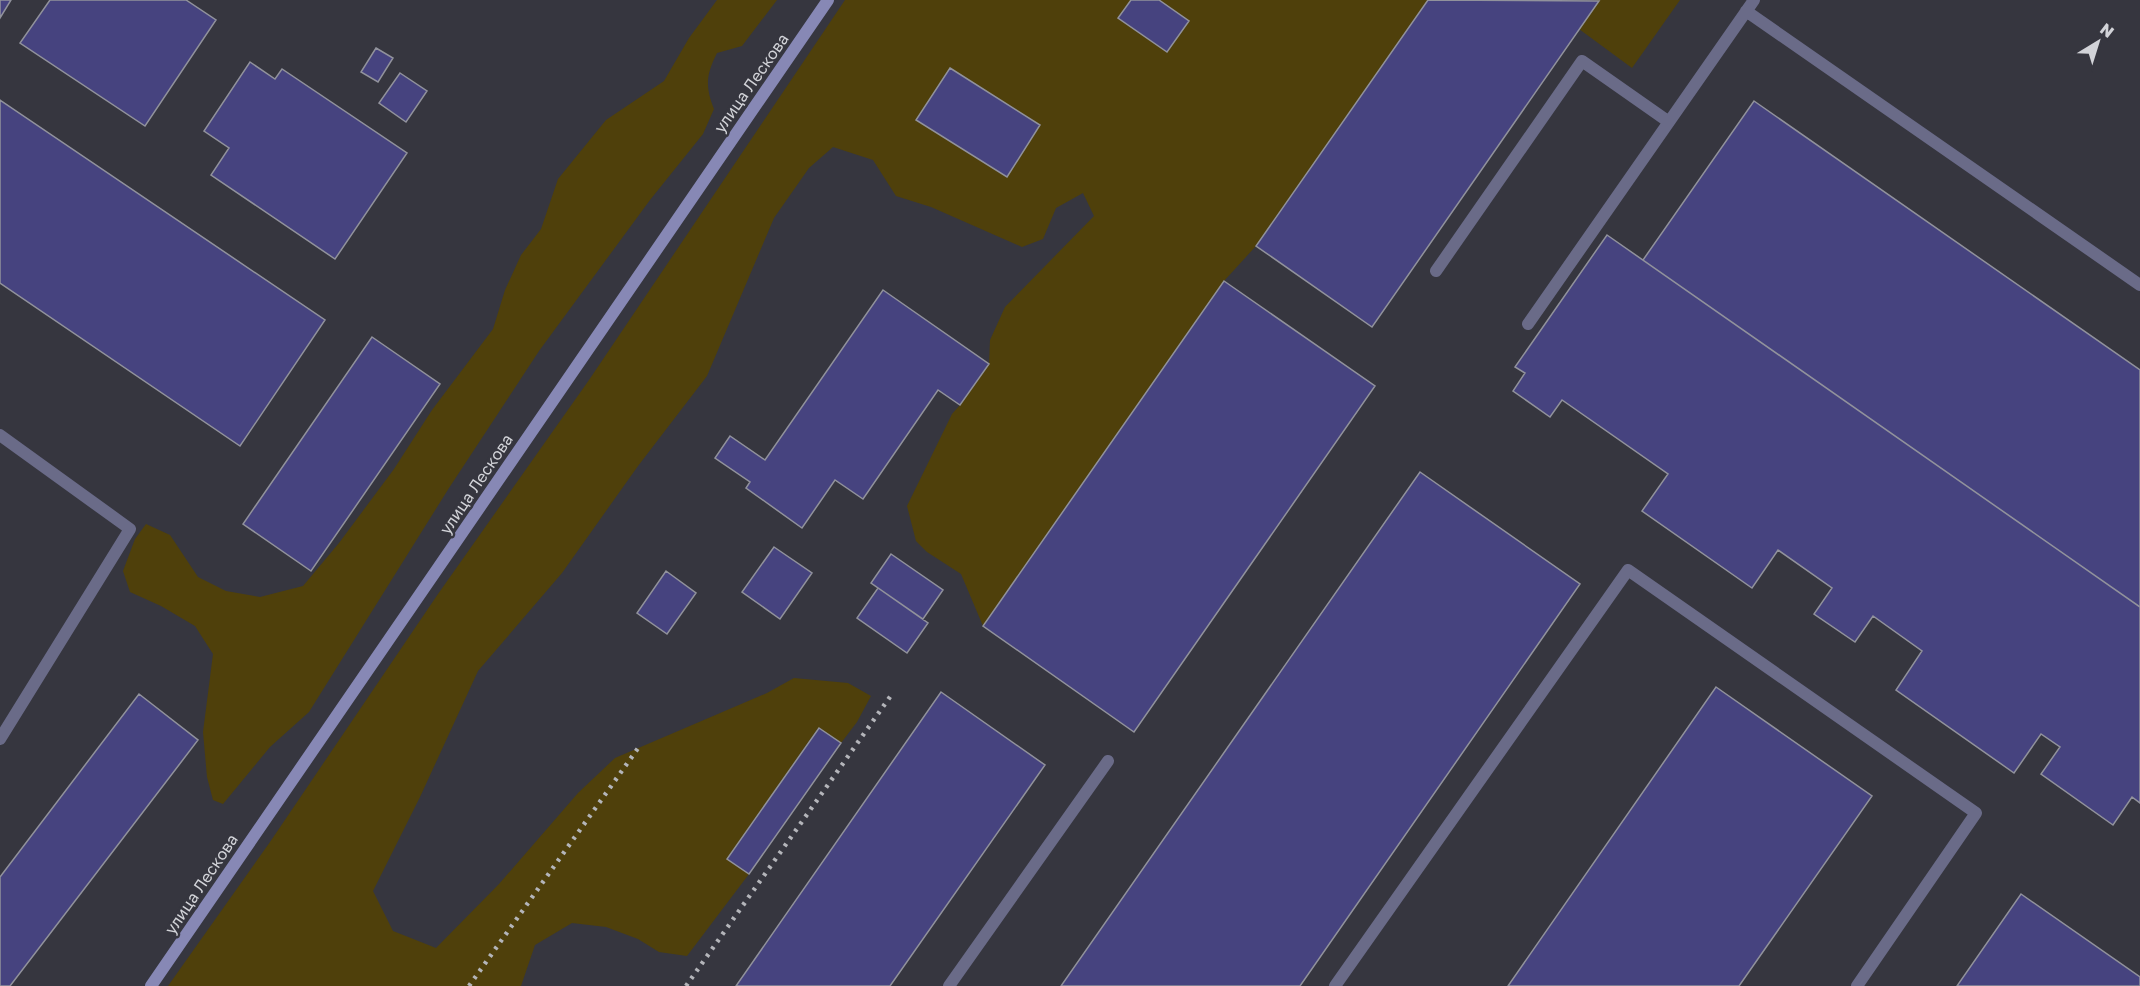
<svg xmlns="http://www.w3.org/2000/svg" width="2140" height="986" font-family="'Golos Text',sans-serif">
<rect width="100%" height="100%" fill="#36363f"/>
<path fill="#4f400b" d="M717,0H777L742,46L717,53C706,75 705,86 714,109L703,134L650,200L539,351L449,488L309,712L270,747L223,804L213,800L207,777L203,732L213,654L195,626L161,606L130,592L123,571L135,539L146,524L170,535L198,577L226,591L260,597L303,586L339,543L394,469L432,410L493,329L505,290L521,255L541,229L558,179L606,120L664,81L689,38Z
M845,0H1428L1256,246L1224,281L983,626L961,574L927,552L916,541L907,506L952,414L960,405L989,364L990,340L1005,307L1094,216L1083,193L1056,208L1043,239L1022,247L931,207L896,196L873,160L833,147L809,168L774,218L707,376L638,466L562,573L478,671L420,797L373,891L393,931L436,948L499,884L578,793L615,758L767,693L794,678L848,683L871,696L857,722L841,743L818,728L727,859L749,874L687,956L659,952L638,939L606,927L572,923L535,945L521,986H168L270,842L438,594L589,380Z
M1597,0H1680L1632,68L1579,29Z"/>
<path fill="#46437f" stroke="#91929c" stroke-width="1.5" d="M0,0H11L0,18Z
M50,0H186L216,20L145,126L20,43Z
M1131,0H1159L1189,21L1167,52L1118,18Z
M1428,0L1599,1L1372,327L1256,246Z
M376,48L393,58L378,82L361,72Z
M250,62L275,79L282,69L407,153L335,259L211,175L229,148L204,131Z
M950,68L1040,125L1007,177L916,120Z
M400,73L427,91L406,122L379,103Z
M0,100L325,320L240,446L0,283Z
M1754,101L2140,370V607L1643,260Z
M1607,235L2140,607V803L2132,797L2113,825L2041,774L2060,747L2041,734L2014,773L1896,690L1922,651L1873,616L1855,642L1814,614L1832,588L1778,550L1752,588L1642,511L1668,474L1562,400L1550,417L1513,391L1525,373L1515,367Z
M1224,281L1375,386L1134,732L983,626Z
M883,290L989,364L960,405L938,390L863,499L835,480L802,528L746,488L750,482L715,458L730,436L765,460Z
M372,337L440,384L311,571L243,524Z
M1420,472L1580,584L1300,986H1061Z
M774,547L812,573L780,619L742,592Z
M891,554L943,590L923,619L871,583Z
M666,571L696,593L667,634L637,613Z
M878,588L928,623L907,653L857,618Z
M1716,687L1872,796L1739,986H1508Z
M941,692L1045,765L890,986H736Z
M139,694L198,740L10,986H0V877Z
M819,728L841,743L749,874L727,859Z
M2021,894L2140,977V986H1957Z"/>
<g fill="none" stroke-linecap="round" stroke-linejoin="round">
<path stroke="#6a6b88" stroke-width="12" d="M1746,11L2140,285
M1436,271L1582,61L1669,122
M1528,324L1754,0
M0,435L130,529L0,739
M949,986L1108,761
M1335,986L1628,570L1976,813L1857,986"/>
<path stroke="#8788b5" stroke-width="12" d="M151,986L828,0"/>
<path stroke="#b4b5ba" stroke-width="4.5" stroke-dasharray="3 6" stroke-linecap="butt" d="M469,986L641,744
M686,986L892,694"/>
</g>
<g text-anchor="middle" stroke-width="5" stroke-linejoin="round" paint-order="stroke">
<g font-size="16" fill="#d2d3d8" stroke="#36363f">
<text transform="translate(751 83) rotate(-55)" y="6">улица Лескова</text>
<text transform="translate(476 484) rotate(-56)" y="6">улица Лескова</text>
<text transform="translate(201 884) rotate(-56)" y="6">улица Лескова</text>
</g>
</g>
<g transform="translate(2098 42) rotate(38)" stroke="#36363f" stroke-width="4.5" paint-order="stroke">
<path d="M0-4.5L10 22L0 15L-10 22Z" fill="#d2d3d8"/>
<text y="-9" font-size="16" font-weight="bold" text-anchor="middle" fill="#d2d3d8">N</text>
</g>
</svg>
